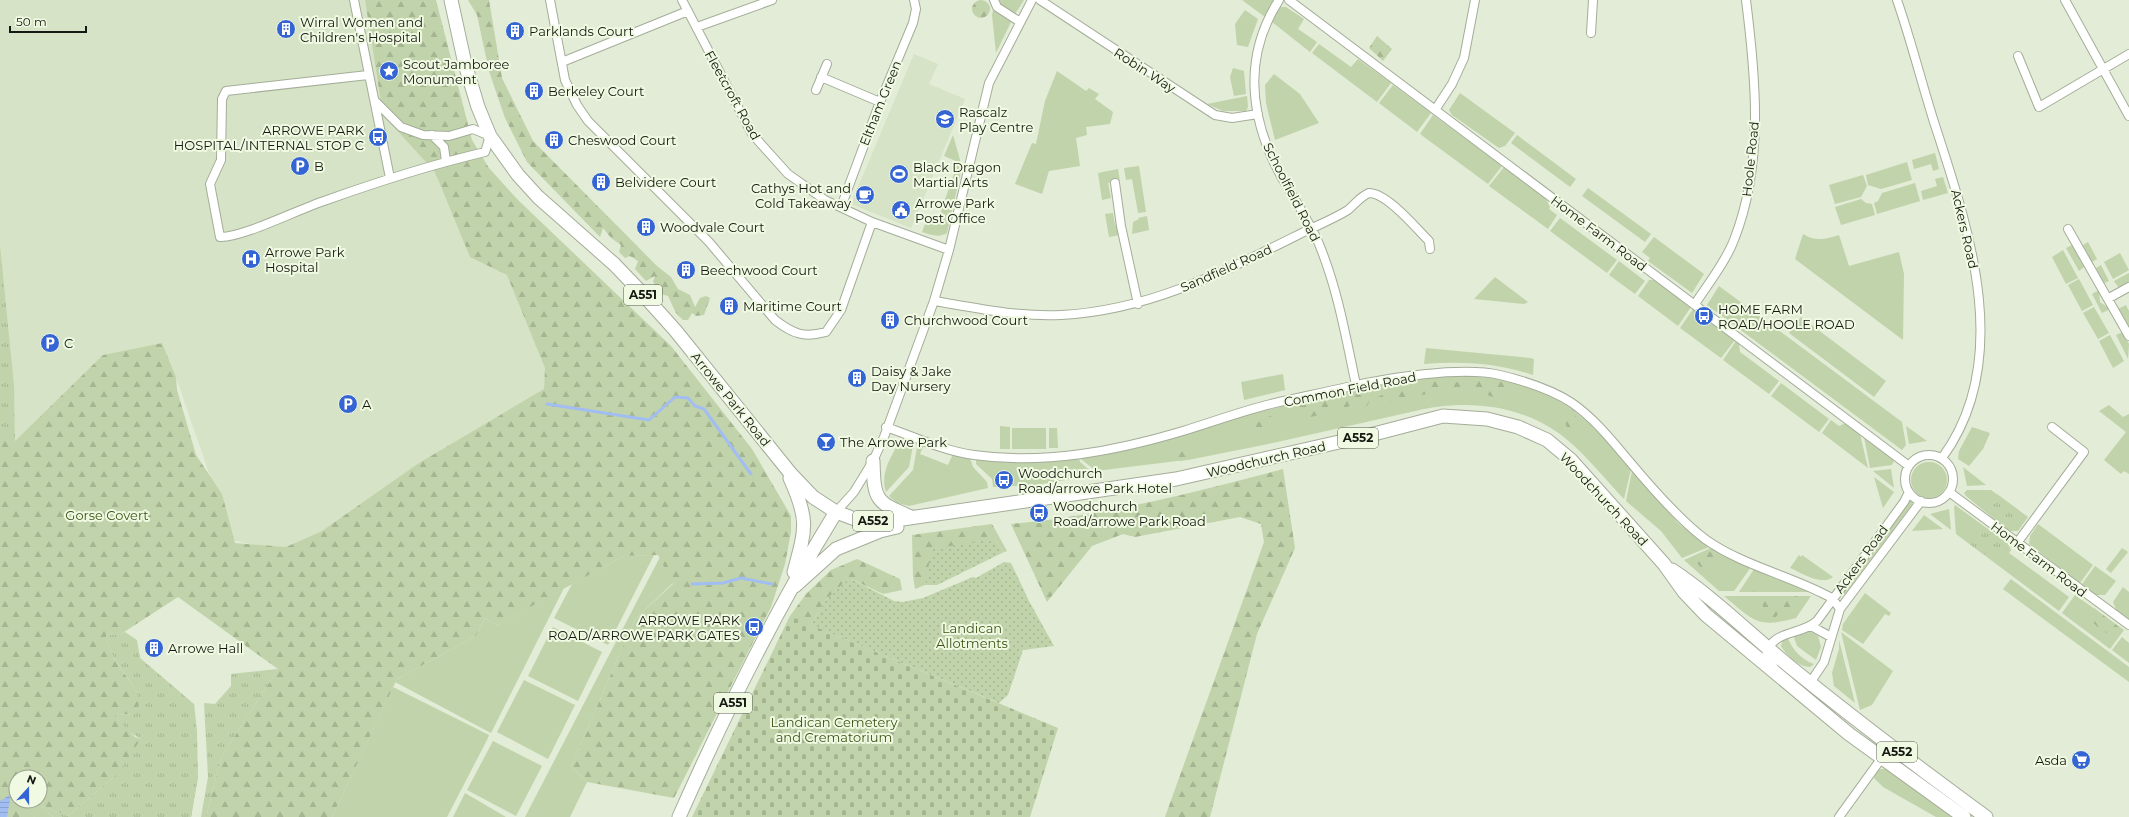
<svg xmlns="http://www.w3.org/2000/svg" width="2129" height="817" font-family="Montserrat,sans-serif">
<defs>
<pattern id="forest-firs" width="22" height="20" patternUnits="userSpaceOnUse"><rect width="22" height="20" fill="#c1d3aa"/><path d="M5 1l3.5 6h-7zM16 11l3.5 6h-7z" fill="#a5b591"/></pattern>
<pattern id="cemetery-stones" width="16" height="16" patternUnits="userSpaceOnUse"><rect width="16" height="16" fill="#c1d3aa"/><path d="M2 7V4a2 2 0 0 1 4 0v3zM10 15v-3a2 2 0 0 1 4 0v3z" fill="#a5b591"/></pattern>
<pattern id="park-tufts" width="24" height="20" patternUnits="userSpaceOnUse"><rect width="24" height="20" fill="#c1d3aa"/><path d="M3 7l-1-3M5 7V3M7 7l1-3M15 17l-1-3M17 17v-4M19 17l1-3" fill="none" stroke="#a5b591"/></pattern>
<pattern id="garden-dots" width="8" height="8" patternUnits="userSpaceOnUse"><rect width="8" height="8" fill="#c1d3aa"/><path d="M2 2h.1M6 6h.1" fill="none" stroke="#a5b591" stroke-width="1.8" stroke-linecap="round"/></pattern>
<pattern id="water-rules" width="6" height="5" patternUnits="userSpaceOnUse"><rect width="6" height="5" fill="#a2bdf2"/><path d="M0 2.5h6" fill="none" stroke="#8ba2ce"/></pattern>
</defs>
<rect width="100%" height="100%" fill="#e2ecd6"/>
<path fill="#d6e3c6" d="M0,0H365L377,78L452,124L545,368L544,389L322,531L286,547L254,545L232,540L176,377L162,343L103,355L15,441L14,385L0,243Z
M914,54L938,64L929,84L965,99L911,228L851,204Z"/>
<path fill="#c1d3aa" d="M998,0H1024L1015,14L1004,7Z
M1242,0H1273V1L1265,17Z
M1280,7H1286L1304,19L1298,29L1317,42L1310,52L1272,22Z
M993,10L1011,22L996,53L992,15Z
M1245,10L1258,19L1248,47L1237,45L1235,24Z
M1319,44L1351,67L1358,59L1391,83L1377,102L1312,53Z
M1233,68L1244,71L1246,94L1234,96L1230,77Z
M1057,71L1086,91L1089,88L1099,94L1095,99L1113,112L1110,124L1086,127L1087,135L1076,138L1080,166L1049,171L1042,194L1015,184L1032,143L1036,144L1045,101Z
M1274,74L1300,94L1319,123L1275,140L1266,103L1265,85Z
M1393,85L1431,113L1417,132L1379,103Z
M1460,93L1515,133L1505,146L1499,148L1452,115L1449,110Z
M1247,96L1248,107L1246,111H1223L1207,104Z
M1433,115L1502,166L1488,184L1420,134Z
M953,135L962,167L947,233C939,238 931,235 922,232L927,219L937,223L958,162L944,156Z
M1517,135L1576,179L1570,187L1511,143Z
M1935,153L1939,169L1933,171L1931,164L1914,169L1912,160Z
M1907,162L1912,180L1881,189L1868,185L1866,175Z
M1139,166L1146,212L1138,213L1132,179L1126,180L1124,168Z
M1504,167L1546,199L1550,207L1549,209L1557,215L1548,229L1489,186Z
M1118,169L1120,181L1108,183L1111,198L1102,200L1098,173Z
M1863,175L1867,186L1861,197L1835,204L1829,185Z
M1943,177L1948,193L1923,200L1921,191L1937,186L1935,179Z
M1915,183L1920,201L1877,214L1874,203L1878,201L1882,193Z
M1588,188L1651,234L1645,242L1582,196Z
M1861,199L1866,203L1872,204L1875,215L1841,225L1835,207Z
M1113,213L1115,225L1124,224L1126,234L1109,237L1105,214Z
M1147,216L1149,230L1132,234L1133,222L1139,219L1138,218Z
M1560,218L1617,260L1607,273L1550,231Z
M1803,234C1815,242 1827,239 1839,235L1849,266L1899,252L1904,274L1903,340L1795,259Z
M1654,237L1704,274L1692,293L1648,261L1650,258L1642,252Z
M2088,242L2097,259L2092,262L2083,245Z
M2072,245L2084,267L2079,271L2066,248Z
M2063,250L2078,278L2066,284L2052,257Z
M2120,253L2129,270L2113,279L2104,262Z
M1619,261L1645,281L1635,294L1609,275Z
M2101,265L2109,281L2104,283L2096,268Z
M2129,273V282L2119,288L2114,281Z
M1495,277L1528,302L1524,304L1474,299Z
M2079,279L2093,305L2082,311L2068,285Z
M1649,280H1654L1691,307L1678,326L1638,296Z
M1719,286L1902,422L1906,445L1902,450L1707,305Z
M2099,290L2100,302L2110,309L2102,313L2092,294Z
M2126,305L2129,311V328L2118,309Z
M2094,307L2109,333L2098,339L2083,313Z
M1693,309L1735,340L1721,358L1680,328Z
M1801,317L1886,381L1874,397L1789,333Z
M2123,332L2129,344L2128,359L2116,335Z
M2110,335L2124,361L2113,368L2099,341Z
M1736,341L1739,343L1740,352L1779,381L1769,394L1723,360Z
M1426,348L1530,358L1534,359L1533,375C1497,363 1462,361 1424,364Z
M1283,374L1285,390L1244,400L1241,382Z
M1462,375C1475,377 1489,378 1502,380C1560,389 1595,426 1631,469L1624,499C1607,481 1591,461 1572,444C1532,407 1475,399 1424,409L1273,443L1193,459L1096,471L1081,459V455L1367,386L1434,376Z
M1781,383L1829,419L1819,432L1771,396Z
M2109,405L2123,417L2129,414V474L2124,471L2121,474L2104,460L2126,432L2099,411Z
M1831,420L1839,426L1846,423L1860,434L1868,468L1822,433Z
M1000,426L1010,427V449H1000Z
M1906,426L1927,441L1909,444Z
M1972,427L1990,433L1983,449L1969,466L1958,459L1959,451Z
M1012,428H1046V449H1012Z
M1049,428H1057L1058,448H1049Z
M903,435L914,440L909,467L886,492C879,471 894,453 903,435Z
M1864,437L1892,458L1894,461L1892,465L1870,468Z
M918,442L924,444L920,454L948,465L953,454L970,458L973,467L987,482L988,488L909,506L897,503L889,496L913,470Z
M1079,458L1080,462L1095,475L1036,485L993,487L992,479L976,464V459C1010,464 1045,462 1079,458Z
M1911 480a18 18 0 1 1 36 0a18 18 0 1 1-36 0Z
M1963,467L1986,485L1967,486Z
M1891,469L1894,488L1873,471Z
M1632,471L1678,523L1709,547L1682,558L1661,531L1626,501Z
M1874,477L1894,492L1883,508Z
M1967,490H1991L2028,517L2018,531H2009L1966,496L1964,493Z
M1910,500L1914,502L1845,594H1841Z
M1955,505L2007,543L2011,550L2009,553L2069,597L2059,611L1956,534L1954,507Z
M1949,509L1951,530L1930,514Z
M1924,515L1943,529L1912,531Z
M2038,524L2093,565L2080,583L2029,544L2030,536Z
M1711,548L1751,567L1734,591H1719L1684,560Z
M2122,548L2128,552L2111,573L2106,569Z
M654,555L608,645L554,618L572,584L624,556Z
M1799,555L1801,557L1802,555L1833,577C1821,586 1802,573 1790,568Z
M660,557L673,583L635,619L571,766L587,782L570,817H525Z
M2095,566L2116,581L2105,595H2096L2082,584Z
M1754,569L1807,590L1810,592H1739Z
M2011,579L2129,667V682L2003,589Z
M2123,587L2129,592V620L2117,612L2113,602Z
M564,588L491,733L395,682L397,679L476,636L485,618L497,625Z
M1865,593L1891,613L1889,616L1885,614L1863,644L1842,630L1843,624Z
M2075,595L2124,630L2110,649L2062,613Z
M1724,596H1811L1796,618C1757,629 1753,620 1724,596Z
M553,627L602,652L578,701L528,676Z
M1800,631L1811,632L1818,636L1821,647L1816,660L1797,646L1793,634Z
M1841,632L1893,671L1872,705L1860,710Z
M1787,636C1792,649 1800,659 1814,664L1810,667C1799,667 1786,655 1781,646L1783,640Z
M2122,637L2129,643V663L2112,650Z
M1839,640L1855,703L1834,686L1832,673L1839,649Z
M524,680L575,705L548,759L497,732Z
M393,687L489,735L487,740L447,817H332Z
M493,741L542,766L516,816L467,790Z
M1881,769H1886L1953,817H1936L1883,787L1874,778L1876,771Z
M465,793L506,817H453Z
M42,806L53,817H34Z"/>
<path fill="url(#forest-firs)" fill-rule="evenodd" d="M365,0H436L472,140L489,168L518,200L671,346L752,449L791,516V532L785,564L771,607L674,798L587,782L571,766L635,619L673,584L658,555L624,556L497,625L485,618L476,636L397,679L332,817H206L221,757L278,669L178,597L121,634L106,635C108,642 110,650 113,656C122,675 147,693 137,714L114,715L135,737L142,739L198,777L191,817L117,774L68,816L42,806L34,817H0V441H15L103,355L162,343L176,377L177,390L196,455L222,494L235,543L286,547L322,531L419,463L544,389L545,368L507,275L470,257L435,172L383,115ZM16,777H40V801H16Z
M468,0H489L502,78L533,141L657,266L671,277L678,289L690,295L695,307L700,298L706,296L710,298L704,315L696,316L692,313L688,320H683L676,313L668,296L658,293L653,281L655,276L646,281L635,269L638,261L630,256L625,258L619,252L621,245L611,238L603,228L600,237L527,162L505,118L489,71L477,15Z
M972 9a9 9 0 1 1 18 0a9 9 0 1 1-18 0Z
M1377,36L1392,49L1383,61L1369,48Z
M1462,375L1508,381L1511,389L1496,398L1487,395L1482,388L1470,393L1463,388L1458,391L1453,388L1455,383L1461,380Z
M1434,376L1443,383L1447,390L1443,395L1433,392L1419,396L1416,390L1418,384L1417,379Z
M1367,386L1374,392L1367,406L1356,408L1351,404L1345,410L1339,409L1338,403L1346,398L1343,390Z
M1390,387L1408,392L1407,400L1380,403L1378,397L1384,394Z
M1324,395L1331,400L1333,405L1329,413L1306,418L1297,414L1296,401Z
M1571,409L1575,410L1576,419L1579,422L1578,429L1574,431L1567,428L1563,416L1567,410Z
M1271,416L1273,422L1269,430L1263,436L1254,432C1255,422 1261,419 1271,416Z
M1183,444L1194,451L1193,459L1180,461L1176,454L1179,446Z
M1283,469L1295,548L1257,634L1210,817H1165L1264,542L1261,524L1240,517L1135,537L1123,534L1092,546L1047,602L1011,524C1103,516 1193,493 1283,469Z
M992,524L1007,551L1004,552L994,539L928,573L925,585L915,589L913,576L912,535Z
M1707,550L1712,553L1717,563L1713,571C1702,571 1698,566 1693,556Z
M857,559L900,579L902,590L883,594L849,578L823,603L799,647L696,817L790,616L806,594L831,570Z
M1748 586a6 6 0 1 1 12 0a6 6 0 1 1-12 0Z
M1796,596L1801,598L1803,607L1785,619L1783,600L1787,597L1791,600Z
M1768,597L1774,599L1778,614L1775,618L1758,613L1763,607L1762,601Z
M2094,608L2119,627L2114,635C2105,634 2093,625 2090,617Z"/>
<path fill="url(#cemetery-stones)" d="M790,616L1058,728L1030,817H692Z"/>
<path fill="url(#park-tufts)" d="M0,244L14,385L15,441H0Z
M1997,494L2020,511V520L2015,524H2006L1994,519C1989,508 1988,503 1997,494Z
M1985,527L2007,543L2011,550L2009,552L1983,554L1963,539L1966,534L1972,531L1977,536L1981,534Z
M125,632L137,640L140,658L194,704L197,731L198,777L191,817H53L42,806L68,816L117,774L141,739L128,731L114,715L136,714C147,693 122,674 113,656C110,650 108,642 106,635L121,634Z
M278,669L221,757L206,817H201L208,777L204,703L215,704L231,686V674Z"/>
<path fill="url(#garden-dots)" d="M994,539L1004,552L937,585H925L932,549Z
M1004,562L1011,563L1029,601L1054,646L1023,650L1008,695L999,703L811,625L823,603L849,578L894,601L903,602L923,598L973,577L976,578Z"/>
<path fill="url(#water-rules)" d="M11,794L7,817H0V801Z"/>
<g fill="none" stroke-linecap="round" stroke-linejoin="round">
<path stroke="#a2bdf2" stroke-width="3" d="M547,404L649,420L675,397L688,398L695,406L704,409L751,474
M692,584L723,583L741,578L772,584"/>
<g stroke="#a4ad99" stroke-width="10">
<path id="minor" d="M354,0L390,178
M550,0L565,80L577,105L588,121L709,242L775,320C793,334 804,338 826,332L841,310L872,222
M682,0L752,134L788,174L825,200L872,222L949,250
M994,0L997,7L1020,22
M1040,0L1215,115L1232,118L1258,114
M1279,0C1242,58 1250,120 1282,178C1295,200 1309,221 1319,244C1338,290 1346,338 1356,385
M1289,0L1909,466
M1897,0C1911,40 1921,81 1934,122C1968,227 2015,359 1942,458
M2065,0L2129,116
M697,27L772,0
M1591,33L1593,0
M2018,56L2039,107L2129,54
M562,62L688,11
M368,75L226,91L222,99L221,160L210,184L220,237C242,238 299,209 324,201C377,182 430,165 485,152L490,136L473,129L449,136L423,135L401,127L375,101
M821,77L880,102
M816,90L827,64
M1435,110L1452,84L1464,58L1475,0
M432,135L444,147L446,161
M1115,183L1121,226L1138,304
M841,207L880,102L913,23L916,9L914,0
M2068,229L2129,336
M2109,298L2129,287
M934,301C976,308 1018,317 1061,315C1151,311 1231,268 1310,229C1323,223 1337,217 1348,210C1355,204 1361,196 1369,193C1387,193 1416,228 1429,241L1430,249
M1695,304C1708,284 1725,263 1734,240C1764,164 1756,79 1746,0
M886,427C915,437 944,451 974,455C1044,465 1116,451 1183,431C1212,422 1242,411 1271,404C1296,398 1322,393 1347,387C1387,378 1461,366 1500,375C1525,381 1551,389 1572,403C1595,419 1612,441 1630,462C1650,486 1680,520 1705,539C1740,564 1784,574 1822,593L1832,598L1840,609
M1905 479a24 24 0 1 1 48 0a24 24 0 1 1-48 0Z
M1949,492L2129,625
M836,512L854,492L873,461L884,437L934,301L949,250L989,83L1032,0
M2017,543L2084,452L2052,427
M1811,626L1831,637
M1773,666L1766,656C1771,629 1801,636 1817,621L1904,502L1909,492
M1810,683L1824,662L1840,609L1921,501
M1839,817L1881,759"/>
</g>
<g stroke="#a4ad99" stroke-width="15">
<path id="primary" d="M451,0L465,64L478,107L490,136L518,175L538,197L614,264L640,291L675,330L791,474L813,497L836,512L855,519L882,522L1176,479L1370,435L1443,416L1487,419L1518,427L1547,440L1571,460L1664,564L1684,592L1706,615L1849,734L1964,817
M873,461C874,501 876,502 911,517
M790,478C809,520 806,528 794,572
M1672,570C1714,598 1750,634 1789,666C1853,718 1919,768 1986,817
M795,586L836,549L880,531L897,527
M679,817C725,713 776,609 836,512"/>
</g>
<use href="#minor" stroke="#fff" stroke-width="8"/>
<use href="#primary" stroke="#fff" stroke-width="13"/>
</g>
<defs>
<g id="building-disc" transform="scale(1)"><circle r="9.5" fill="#3564d4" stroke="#f0fae3"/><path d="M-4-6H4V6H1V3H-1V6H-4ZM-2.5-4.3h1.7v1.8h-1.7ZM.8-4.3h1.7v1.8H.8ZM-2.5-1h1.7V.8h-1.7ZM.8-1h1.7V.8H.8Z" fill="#fff"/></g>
<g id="sight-disc" transform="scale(1)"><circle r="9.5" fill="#3564d4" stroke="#f0fae3"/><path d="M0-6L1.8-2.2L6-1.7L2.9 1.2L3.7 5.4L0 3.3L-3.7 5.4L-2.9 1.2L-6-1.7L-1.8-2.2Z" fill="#fff"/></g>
<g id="school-disc" transform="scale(1)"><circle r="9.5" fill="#3564d4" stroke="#f0fae3"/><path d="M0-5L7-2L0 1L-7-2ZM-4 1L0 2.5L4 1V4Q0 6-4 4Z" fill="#fff"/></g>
<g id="bus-disc" transform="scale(1)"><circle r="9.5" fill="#3564d4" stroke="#f0fae3"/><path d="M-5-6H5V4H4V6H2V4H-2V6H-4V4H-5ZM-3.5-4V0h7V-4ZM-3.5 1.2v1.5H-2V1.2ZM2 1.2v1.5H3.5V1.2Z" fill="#fff"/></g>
<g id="parking-disc" transform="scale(1)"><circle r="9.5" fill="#3564d4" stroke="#f0fae3"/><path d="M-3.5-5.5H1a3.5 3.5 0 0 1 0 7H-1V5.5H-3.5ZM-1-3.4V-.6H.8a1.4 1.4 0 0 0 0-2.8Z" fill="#fff"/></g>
<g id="stadium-disc" transform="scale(1)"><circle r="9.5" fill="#3564d4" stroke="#f0fae3"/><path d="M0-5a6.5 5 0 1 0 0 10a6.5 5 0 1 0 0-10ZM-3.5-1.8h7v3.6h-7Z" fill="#fff"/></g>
<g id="cafe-disc" transform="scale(1)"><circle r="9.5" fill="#3564d4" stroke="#f0fae3"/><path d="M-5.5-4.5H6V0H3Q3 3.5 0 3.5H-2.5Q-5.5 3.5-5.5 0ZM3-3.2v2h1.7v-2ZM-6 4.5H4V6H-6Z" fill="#fff"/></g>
<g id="civic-disc" transform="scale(1)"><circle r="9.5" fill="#3564d4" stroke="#f0fae3"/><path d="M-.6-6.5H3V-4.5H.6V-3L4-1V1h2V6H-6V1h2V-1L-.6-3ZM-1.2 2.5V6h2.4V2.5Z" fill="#fff"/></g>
<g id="hospital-disc" transform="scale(1)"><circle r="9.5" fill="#3564d4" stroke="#f0fae3"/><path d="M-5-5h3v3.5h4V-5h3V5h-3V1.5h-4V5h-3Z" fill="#fff"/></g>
<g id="bar-disc" transform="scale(1)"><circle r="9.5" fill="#3564d4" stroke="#f0fae3"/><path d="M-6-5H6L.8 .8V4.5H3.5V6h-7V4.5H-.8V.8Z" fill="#fff"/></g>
<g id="supermarket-disc" transform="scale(1)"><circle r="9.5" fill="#3564d4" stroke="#f0fae3"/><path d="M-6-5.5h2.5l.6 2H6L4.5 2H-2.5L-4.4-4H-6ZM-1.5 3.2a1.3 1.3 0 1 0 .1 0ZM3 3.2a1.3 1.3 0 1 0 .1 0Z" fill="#fff"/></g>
</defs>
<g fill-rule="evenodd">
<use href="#building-disc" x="286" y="29"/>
<use href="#building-disc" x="515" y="31"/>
<use href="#sight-disc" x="389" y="71"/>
<use href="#building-disc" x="534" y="91"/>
<use href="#school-disc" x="945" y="119"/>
<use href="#bus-disc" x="378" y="137"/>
<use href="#building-disc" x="554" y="140"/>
<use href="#parking-disc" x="300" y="166"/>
<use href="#stadium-disc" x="899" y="174"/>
<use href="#building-disc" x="601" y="182"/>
<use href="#cafe-disc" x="865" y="195"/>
<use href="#civic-disc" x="901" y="210"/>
<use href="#building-disc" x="646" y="227"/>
<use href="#hospital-disc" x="251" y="259"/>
<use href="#building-disc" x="686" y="270"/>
<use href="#building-disc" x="729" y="306"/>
<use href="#bus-disc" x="1704" y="316"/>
<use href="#building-disc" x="890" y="320"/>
<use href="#parking-disc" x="50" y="343"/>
<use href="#building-disc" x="857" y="378"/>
<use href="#parking-disc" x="348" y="404"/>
<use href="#bar-disc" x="826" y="442"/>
<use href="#bus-disc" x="1004" y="480"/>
<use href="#bus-disc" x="1039" y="513"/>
<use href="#bus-disc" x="754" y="627"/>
<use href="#building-disc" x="154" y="648"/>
<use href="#supermarket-disc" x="2081" y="760"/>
</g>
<g text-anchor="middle" stroke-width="4" stroke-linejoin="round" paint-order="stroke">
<g fill="#f0fae3" stroke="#575c50" stroke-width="1">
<rect x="624" y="285" width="38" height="20" rx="3"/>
<rect x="1338" y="428" width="40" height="20" rx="3"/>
<rect x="853" y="511" width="40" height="20" rx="3"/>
<rect x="714" y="693" width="38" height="20" rx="3"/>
<rect x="1877" y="742" width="40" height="20" rx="3"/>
</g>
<g font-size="12" font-weight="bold" fill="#161911">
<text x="643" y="299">A551</text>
<text x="1358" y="442">A552</text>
<text x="873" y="525">A552</text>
<text x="733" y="707">A551</text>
<text x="1897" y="756">A552</text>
</g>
<g font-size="13" fill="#161911" stroke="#f0fae3" text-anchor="start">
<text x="300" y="27">Wirral Women and<tspan x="300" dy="15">Children's Hospital</tspan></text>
<text x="529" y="36">Parklands Court</text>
<text x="403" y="69">Scout Jamboree<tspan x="403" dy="15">Monument</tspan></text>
<text x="548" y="96">Berkeley Court</text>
<text x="959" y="117">Rascalz<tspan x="959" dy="15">Play Centre</tspan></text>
<text x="364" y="135" text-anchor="end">ARROWE PARK<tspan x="364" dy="15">HOSPITAL/INTERNAL STOP C</tspan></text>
<text x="568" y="145">Cheswood Court</text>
<text x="314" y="171">B</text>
<text x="913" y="172">Black Dragon<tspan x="913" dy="15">Martial Arts</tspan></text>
<text x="615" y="187">Belvidere Court</text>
<text x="851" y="193" text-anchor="end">Cathys Hot and<tspan x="851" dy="15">Cold Takeaway</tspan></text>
<text x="915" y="208">Arrowe Park<tspan x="915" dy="15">Post Office</tspan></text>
<text x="660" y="232">Woodvale Court</text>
<text x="265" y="257">Arrowe Park<tspan x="265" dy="15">Hospital</tspan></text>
<text x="700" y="275">Beechwood Court</text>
<text x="743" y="311">Maritime Court</text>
<text x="1718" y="314">HOME FARM<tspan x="1718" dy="15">ROAD/HOOLE ROAD</tspan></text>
<text x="904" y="325">Churchwood Court</text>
<text x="64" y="348">C</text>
<text x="871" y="376">Daisy &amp; Jake<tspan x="871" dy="15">Day Nursery</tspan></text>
<text x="362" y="409">A</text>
<text x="840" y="447">The Arrowe Park</text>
<text x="1018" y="478">Woodchurch<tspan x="1018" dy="15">Road/arrowe Park Hotel</tspan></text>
<text x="1053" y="511">Woodchurch<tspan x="1053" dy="15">Road/arrowe Park Road</tspan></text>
<text x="740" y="625" text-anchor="end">ARROWE PARK<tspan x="740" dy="15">ROAD/ARROWE PARK GATES</tspan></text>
<text x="168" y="653">Arrowe Hall</text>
<text x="2067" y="765" text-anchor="end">Asda</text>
</g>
<g font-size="13" fill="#161911" stroke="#f0fae3">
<text transform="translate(1145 70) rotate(33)" y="5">Robin Way</text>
<text transform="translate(733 95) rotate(61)" y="5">Fleetcroft Road</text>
<text transform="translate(880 103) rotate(-68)" y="5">Eltham Green</text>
<text transform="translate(1750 159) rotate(-84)" y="5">Hoole Road</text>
<text transform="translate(1292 192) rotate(63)" y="5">Schoolfield Road</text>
<text transform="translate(1965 229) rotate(77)" y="5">Ackers Road</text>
<text transform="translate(1599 233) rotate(37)" y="5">Home Farm Road</text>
<text transform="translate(1226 268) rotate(-24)" y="5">Sandfield Road</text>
<text transform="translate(1350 389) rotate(-11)" y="5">Common Field Road</text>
<text transform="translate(731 399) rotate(51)" y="5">Arrowe Park Road</text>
<text transform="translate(1266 459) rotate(-13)" y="5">Woodchurch Road</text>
<text transform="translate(1604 499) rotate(47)" y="5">Woodchurch Road</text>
<text transform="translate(1861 559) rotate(-54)" y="5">Ackers Road</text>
<text transform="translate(2039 559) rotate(37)" y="5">Home Farm Road</text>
</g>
<g font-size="13" fill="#3e5316" stroke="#f0fae3">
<text x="107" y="520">Gorse Covert</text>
<text x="972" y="633">Landican<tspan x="972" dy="15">Allotments</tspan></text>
<text x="834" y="727">Landican Cemetery<tspan x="834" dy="15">and Crematorium</tspan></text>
</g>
</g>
<g transform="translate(28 789) rotate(21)"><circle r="19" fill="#f0fae3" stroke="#99a08f"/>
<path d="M0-3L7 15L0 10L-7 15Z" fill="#3564d4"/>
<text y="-6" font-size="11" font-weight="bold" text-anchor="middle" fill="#161911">N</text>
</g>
<path d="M10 26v6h76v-6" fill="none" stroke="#161911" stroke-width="2"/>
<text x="16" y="26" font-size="12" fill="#161911" stroke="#f0fae3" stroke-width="3" paint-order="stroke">50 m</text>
</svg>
